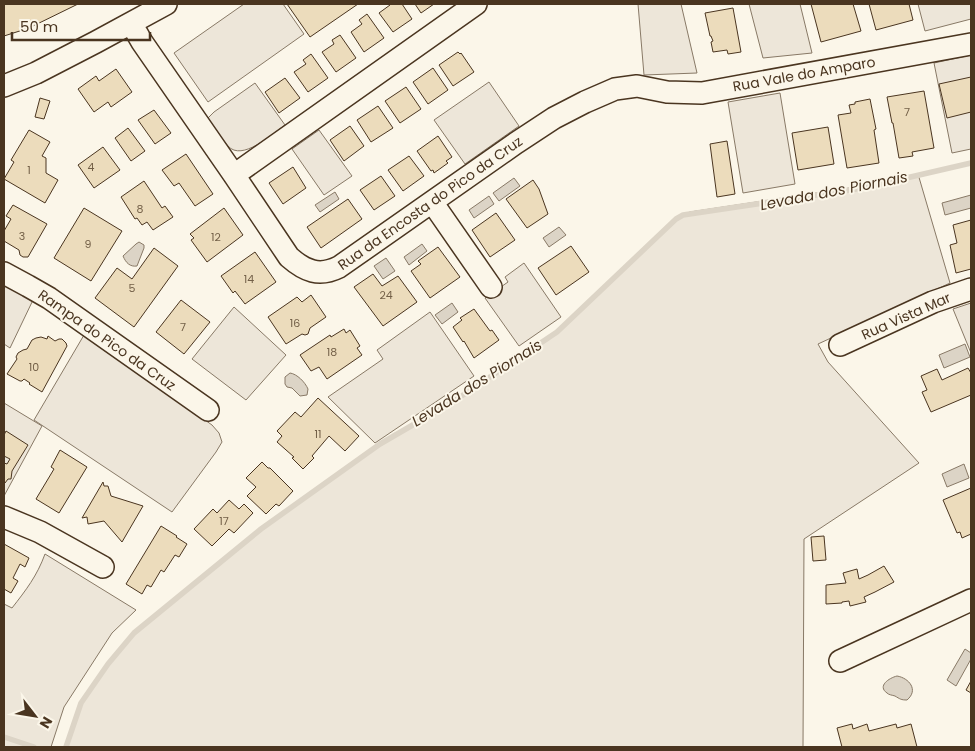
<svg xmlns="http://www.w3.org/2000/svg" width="975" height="751" font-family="Poppins,sans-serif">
<rect width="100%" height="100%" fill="#fbf6e9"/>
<path fill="#ede6d9" stroke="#887966" d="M244,4H283L304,34L208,102L174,53Z
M638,4H681L697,73L644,75Z
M749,4H800L812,53L763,58Z
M918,4H971V19L925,31Z
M971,55V149L952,153L934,63Z
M489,82L519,126L465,164L434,120Z
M255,83L285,125C272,134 242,162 228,146C220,138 214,127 208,118L214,112Z
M780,93L795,184L743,193L728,102Z
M319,130L352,176L324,195L292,149Z
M918,174L950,283L818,344L828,362L919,463L804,539L803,747H67L82,704L108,665L135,634L262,530L381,445L455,402L558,333L681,216L690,212L863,186Z
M524,263L561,317L519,346L485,298L508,282L505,277Z
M4,283L33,300L10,348L4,344Z
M971,303V353L953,309Z
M234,307L286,355L246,400L192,359Z
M430,312L474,376L375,443L328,397L383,359L377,350Z
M84,335L212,425L219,433L222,442L216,452L172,512L34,420Z
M4,403L42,426L4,496Z
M45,554L136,610L112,633L64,707L51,747H4V604L12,608C26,590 37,576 45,554Z"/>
<path fill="#dcd4c6" stroke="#887966" d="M514,178L520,186L499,201L493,193Z
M335,192L339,199L320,212L315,205Z
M971,195V208L945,215L942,203Z
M489,196L494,204L474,218L469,210Z
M559,227L566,235L549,247L543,238Z
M139,242L144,245V248L137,266C130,267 126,263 123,256L136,244Z
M422,244L427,251L409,265L404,257Z
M386,258L395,271L383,279L374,266Z
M452,303L458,312L442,324L435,315Z
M965,344L970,357L944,368L939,355Z
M290,373C297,374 305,382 308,389L307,395L300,396L292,388L287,387L285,384V377Z
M964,464L969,478L947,487L942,474Z
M965,649L971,653V659L956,686L947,680Z
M897,676C909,678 919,690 907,700C901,700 900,699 895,696C892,695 889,695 887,693C877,686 889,678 897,676Z"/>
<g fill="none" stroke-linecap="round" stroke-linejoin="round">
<path stroke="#dcd4c6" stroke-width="5.5" d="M4,737L34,747
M66,747L81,703L108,664L134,633L261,529L380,444L454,401L557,332L676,219L683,215L863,188L971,163"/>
</g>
<path fill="#ecdcbc" stroke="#4a3520" d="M4,4H78L29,28L4,36Z
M287,4H358L310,37Z
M389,4H402L412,19L393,32L379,13L390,5Z
M415,4H434L421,13Z
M811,4H853L861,31L821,42Z
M869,4H909L913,20L876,30Z
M733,8L741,52L728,54L727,50L713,52L711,42L713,41L711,36H710L705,13Z
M367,14L384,38L364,52L351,32L362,24L359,20Z
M340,35L356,58L336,72L322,52L334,44L332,40Z
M458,52L460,54L461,53L474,72L453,86L439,65Z
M311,54L328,78L308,92L294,72L306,64L303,60Z
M433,68L448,90L428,104L413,82Z
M116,69L132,92L111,107L108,102L94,112L78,89L96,76L99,81Z
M971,77V112L947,118L939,84Z
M285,78L300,98L279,113L265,92Z
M406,87L421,109L400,123L385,101Z
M924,91L934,148L912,152L913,156L899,158L893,123H892L887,97Z
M40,98L50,101L44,119L35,117Z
M870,99L876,129L874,130L879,163L847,168L838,115L851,113L849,105L855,104V102Z
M378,106L393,128L371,142L357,120Z
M154,110L171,133L155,144L138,120Z
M350,126L364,146L344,161L330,140Z
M828,127L834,164L798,170L792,133Z
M128,128L145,151L131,161L115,138Z
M29,130L50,142L42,156L46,158V173L58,180L45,203L4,179L14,162L11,160Z
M438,136L452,157L446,161L448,163L434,173L433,170L431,171L417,151Z
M727,141L735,194L717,197L710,144Z
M103,147L120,170L94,188L78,165Z
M186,154L213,194L195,206L179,183L174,186L162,170Z
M409,156L424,176L403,191L388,170Z
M293,167L306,188L283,204L269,183Z
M381,176L395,196L374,210L360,190Z
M533,180L539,189L548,214L527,228L506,199Z
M144,181L162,208L165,206L173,217L153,230L147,222L142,225L137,218L135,219L121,197Z
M348,199L362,219L321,248L307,227Z
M13,205L47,224L28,257H23L20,255L19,250L4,241V231L11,219L6,216Z
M84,208L122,231L91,281L54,258Z
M224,208L243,235L207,262L191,240L194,238L190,234Z
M496,213L515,240L490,257L472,230Z
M971,220V269L956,273L950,245L957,243L953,225Z
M571,246L589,272L556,295L538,268Z
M438,247L460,277L430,298L411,271L421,264L418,261Z
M154,248L178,266L134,327L95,298L117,268L132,279Z
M255,252L276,282L245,304L235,291L233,293L221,276Z
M373,274L382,286L398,276L417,302L383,326L354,287Z
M311,295L326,317L310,328L308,334L305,335L302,334L286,344L268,317L297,297L302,302Z
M181,300L210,322L184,354L156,332Z
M474,309L490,331L492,330L499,340L474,358L464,341L463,342L453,327L462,320L460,318Z
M344,329L346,333L350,330L360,346L357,348L362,355L327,379L319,367L311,371L300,355L330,335L331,337Z
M48,336L55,341L59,339H62L66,343L67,346L42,392L29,384L30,383L24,379L22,381H20L7,374L17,359L16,357L18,353L23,350L27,349L32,340L36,338L41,337L47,339Z
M968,368L971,373V395L931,412L922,392L927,390L921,376L937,369L942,380Z
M318,398L359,436L345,451L329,436L312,456L314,458L303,469L292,458L294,457L277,442L282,436L277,431L295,412L301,417Z
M6,431L28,445L12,471L11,479H8L5,483L4,482V463L7,464L10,459L4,456V435Z
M60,450L87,467L59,513L36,499L54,469L51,467Z
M262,462L268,468H270L293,491L279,506L276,504L266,514L247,496L256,487L246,478Z
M103,482L104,486H108L111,496L143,506L122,542L104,521L88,524L87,517L82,518Z
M971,488V534L962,538L960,532L957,533L943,500Z
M229,500L239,509L244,504L253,513L234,533L229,529L212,546L194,529L213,509L217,513Z
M161,526L177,536L176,537L187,544L179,557L175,555L164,572L161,570L151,587L147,585L142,594L126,584Z
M824,536L826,560L813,561L811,537Z
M4,544L29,558L25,567L20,564L13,578L18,581L11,593L4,589Z
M884,566L894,582L875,592L864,597L866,602L850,606L849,601L842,602V603L826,604V585L846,583L843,573L857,569L859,579L868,575Z
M971,681V693L966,690Z
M852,724L853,729L867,724L869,731L896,724L897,728L911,724L917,747H842L837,728Z"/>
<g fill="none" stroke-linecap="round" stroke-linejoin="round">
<g stroke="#4a3520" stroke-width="24">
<path id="minor" d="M131,23L142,42L234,175L289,257C305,271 319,277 339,267L516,143L554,118L585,102L615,89L637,86L667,92L702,93L971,44
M4,86L36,73L96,42L166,4
M234,175L476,4
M432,202L491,287
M4,273L28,286L49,298L208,410
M840,345L933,302L971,289
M4,517L40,532L103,567
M840,661L971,600"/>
</g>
<use href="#minor" stroke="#fbf6e9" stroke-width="21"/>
</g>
<g text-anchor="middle" stroke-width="4" stroke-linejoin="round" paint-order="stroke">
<g font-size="11" fill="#725f47">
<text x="907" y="116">7</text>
<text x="91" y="171">4</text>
<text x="29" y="174">1</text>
<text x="140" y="213">8</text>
<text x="22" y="240">3</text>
<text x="216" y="241">12</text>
<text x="88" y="248">9</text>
<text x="249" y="283">14</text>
<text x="132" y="292">5</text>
<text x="386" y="299">24</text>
<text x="295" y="327">16</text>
<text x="183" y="331">7</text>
<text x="332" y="356">18</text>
<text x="34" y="371">10</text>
<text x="318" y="438">11</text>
<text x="224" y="525">17</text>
</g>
<g font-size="14" fill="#4a3520" stroke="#fbf6e9">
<text transform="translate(804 74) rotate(-10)" y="5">Rua Vale do Amparo</text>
<text transform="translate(430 203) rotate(-35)" y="5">Rua da Encosta do Pico da Cruz</text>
<text transform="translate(906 316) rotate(-24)" y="5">Rua Vista Mar</text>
<text transform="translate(107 340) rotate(35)" y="5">Rampa do Pico da Cruz</text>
</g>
<g font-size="15" font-style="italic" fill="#4a3520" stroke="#fbf6e9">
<text transform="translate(834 191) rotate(-11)" y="5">Levada dos Piornais</text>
<text transform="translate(477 383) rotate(-32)" y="5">Levada dos Piornais</text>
</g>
</g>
<rect width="975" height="751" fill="none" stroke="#4a3520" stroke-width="10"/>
<g transform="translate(35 716) rotate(121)" stroke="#fbf6e9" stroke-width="4" paint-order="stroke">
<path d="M0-4L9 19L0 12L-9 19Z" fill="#4a3520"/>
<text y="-8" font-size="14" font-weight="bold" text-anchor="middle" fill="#4a3520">N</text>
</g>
<path d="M12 32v8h138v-8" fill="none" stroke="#4a3520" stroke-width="2.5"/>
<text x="20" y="32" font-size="15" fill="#4a3520" stroke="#fbf6e9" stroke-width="4" paint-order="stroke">50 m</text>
</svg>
